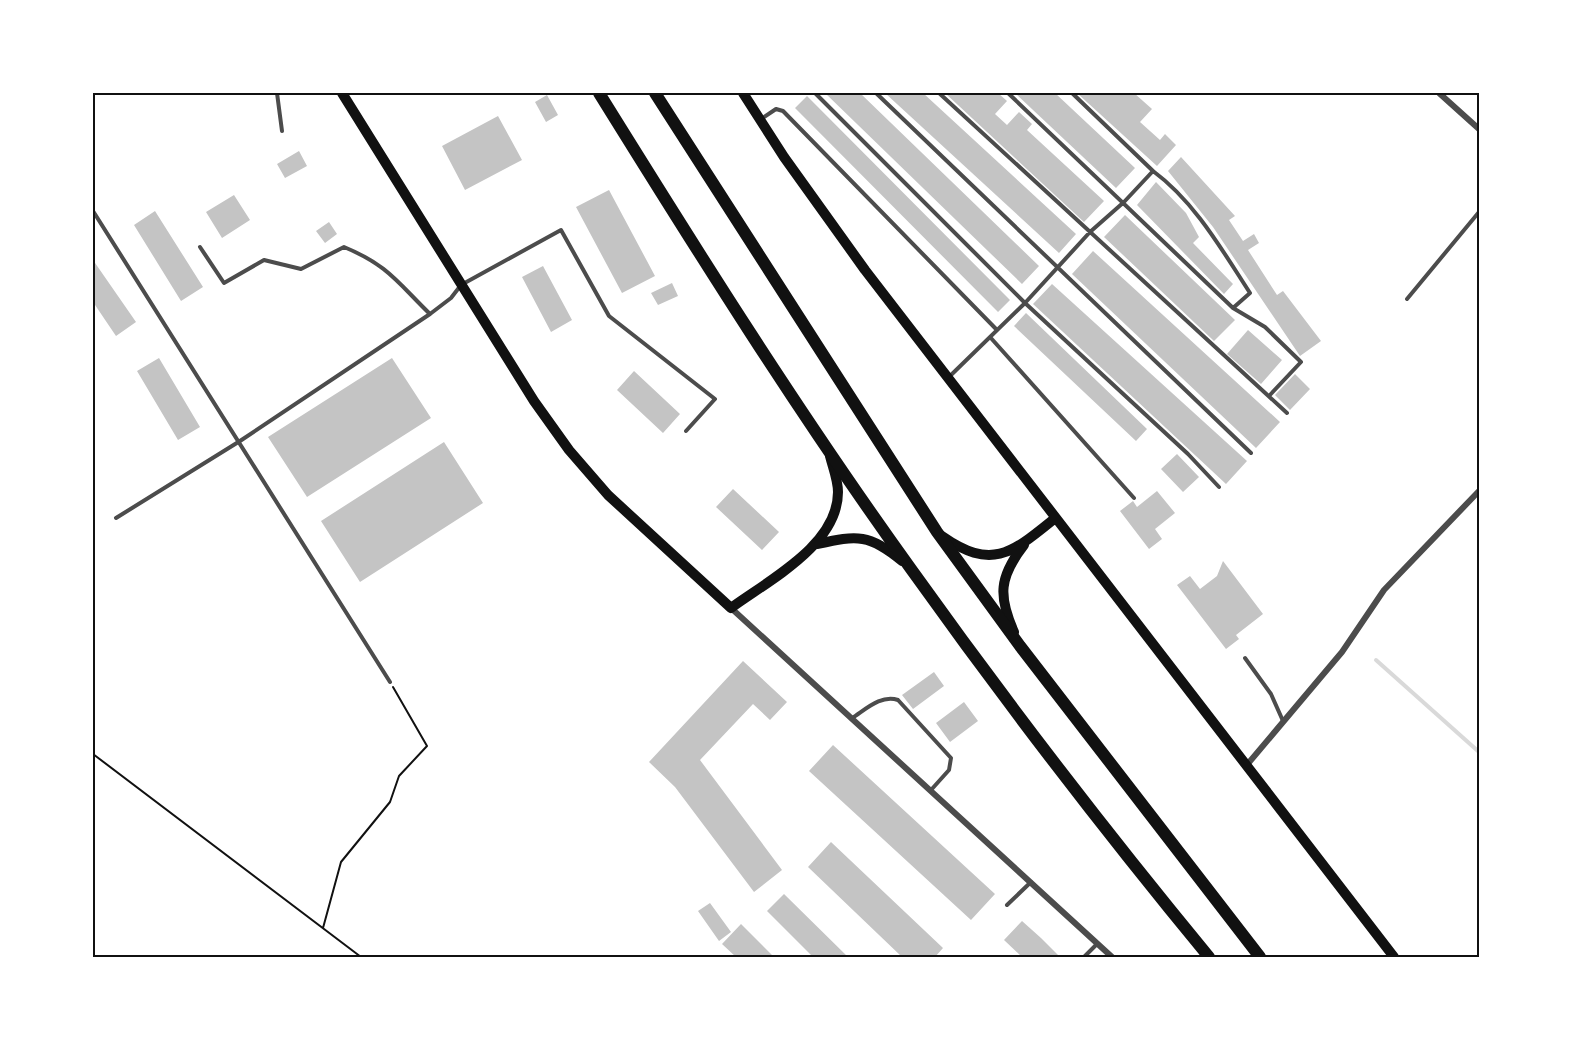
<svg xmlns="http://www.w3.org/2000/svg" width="1572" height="1050" font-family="'Exo 2',sans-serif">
<rect width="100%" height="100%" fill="#fff"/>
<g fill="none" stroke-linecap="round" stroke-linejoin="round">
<path stroke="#d9d9d9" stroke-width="4" d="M1376,660L1479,752"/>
</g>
<path fill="#c4c4c4" d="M825,93H860L1039,266L1022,284Z
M885,93H923L1076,234L1059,253Z
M945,93H998L1007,101L995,114L1007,125L1019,112L1032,124L1027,130L1104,201L1084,222Z
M1015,93H1055L1135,168L1116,188Z
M1077,93H1134L1152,109L1140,122L1160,140L1165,134L1176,145L1157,166Z
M547,95L558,115L546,122L535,102Z
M807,96L1010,300L998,312L795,108Z
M498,116L522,160L465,190L442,146Z
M299,151L307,166L285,178L277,164Z
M1181,157L1235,216L1229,220L1243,241L1254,234L1259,243L1248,250L1277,295L1283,291L1321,341L1300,356L1213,227L1168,171Z
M1156,182L1186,213L1199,237L1193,243L1233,284L1224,294L1137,205Z
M609,190L655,276L622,293L576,207Z
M234,195L250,220L222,238L206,212Z
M155,211L203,287L181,301L134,225Z
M1125,215L1235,320L1214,341L1104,237Z
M329,222L337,234L325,243L316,231Z
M1093,251L1280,422L1256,448L1072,274Z
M93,260L136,322L116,336L93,302Z
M543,266L572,320L551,332L522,277Z
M672,283L678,296L658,305L651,293Z
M1052,284L1247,461L1226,484L1033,304Z
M1026,313L1147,429L1136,441L1014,326Z
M1248,330L1282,360L1261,384L1227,354Z
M159,358L200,427L178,440L137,371Z
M392,358L431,418L307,497L268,437Z
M634,371L680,414L663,433L617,390Z
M1295,374L1310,389L1290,410L1275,395Z
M444,442L483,503L360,582L321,521Z
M1177,454L1199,477L1183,492L1161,469Z
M733,489L779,532L762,550L716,507Z
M1157,491L1175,513L1155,529L1162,539L1149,549L1120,511L1133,501L1137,507Z
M1223,561L1263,614L1236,635L1239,639L1226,649L1177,585L1190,576L1200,589L1217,576Z
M743,661L787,702L770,720L753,704L700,760L782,870L754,892L675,787L649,762Z
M934,672L944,686L913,709L902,695Z
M964,702L978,721L950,742L936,723Z
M833,745L995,894L971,920L809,771Z
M831,842L943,948L935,957H902L808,867Z
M784,894L848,957H813L767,911Z
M710,903L731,932L719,941L698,911Z
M1022,921L1041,938L1060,957H1022L1004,940Z
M741,924L774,957H736L722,944Z"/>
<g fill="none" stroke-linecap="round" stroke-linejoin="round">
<path stroke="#111" stroke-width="2" d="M93,754L361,957
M323,928L341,862L390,802L399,776L427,746L393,687"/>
<path stroke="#4c4c4c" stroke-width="4" d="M277,93L282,131
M815,93L1025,303L1188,454L1219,487
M876,93L1251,453
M939,93L1287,413
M1008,93L1233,308L1265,327L1301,362L1269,396
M761,119L776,109L783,111L997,330
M1153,171C1195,202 1222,250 1250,293L1233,308
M93,211L390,682
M200,247L224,283L264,260L301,269L344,247C388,265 398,283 430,314
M1407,299L1479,212
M990,337L1134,498
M950,376L1025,303L1090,232L1124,202L1153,171L1072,93
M116,518L240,441L430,314L451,298L461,285L561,230L609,316L715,399L686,431
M1245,658L1271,694L1283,721
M852,718C865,710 881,694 898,700L951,758L949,770L931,790
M1007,905L1031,882
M1084,957L1097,944"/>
<path stroke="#4c4c4c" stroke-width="6" d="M1439,93L1479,129
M731,608L1112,957
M1246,766L1342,652L1384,590L1479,491"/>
<path stroke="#111" stroke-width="10" d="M342,93L534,401L569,450L608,495L731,608C769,580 838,545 838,492C838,480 833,468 830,456
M743,93L784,157L865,270L1394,957
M942,536C992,571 1012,553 1054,519
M818,544C857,535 870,534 902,561
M1014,632C998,596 999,577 1024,545"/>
<path stroke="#111" stroke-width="12" d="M599,93C699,254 800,415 911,569C1006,702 1105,831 1209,957
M655,93L937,532L1020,646L1260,957"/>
</g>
<rect width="1572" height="1050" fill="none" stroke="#ffffff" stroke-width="189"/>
<rect x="94" y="94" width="1384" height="862" fill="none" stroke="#111" stroke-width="2"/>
</svg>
